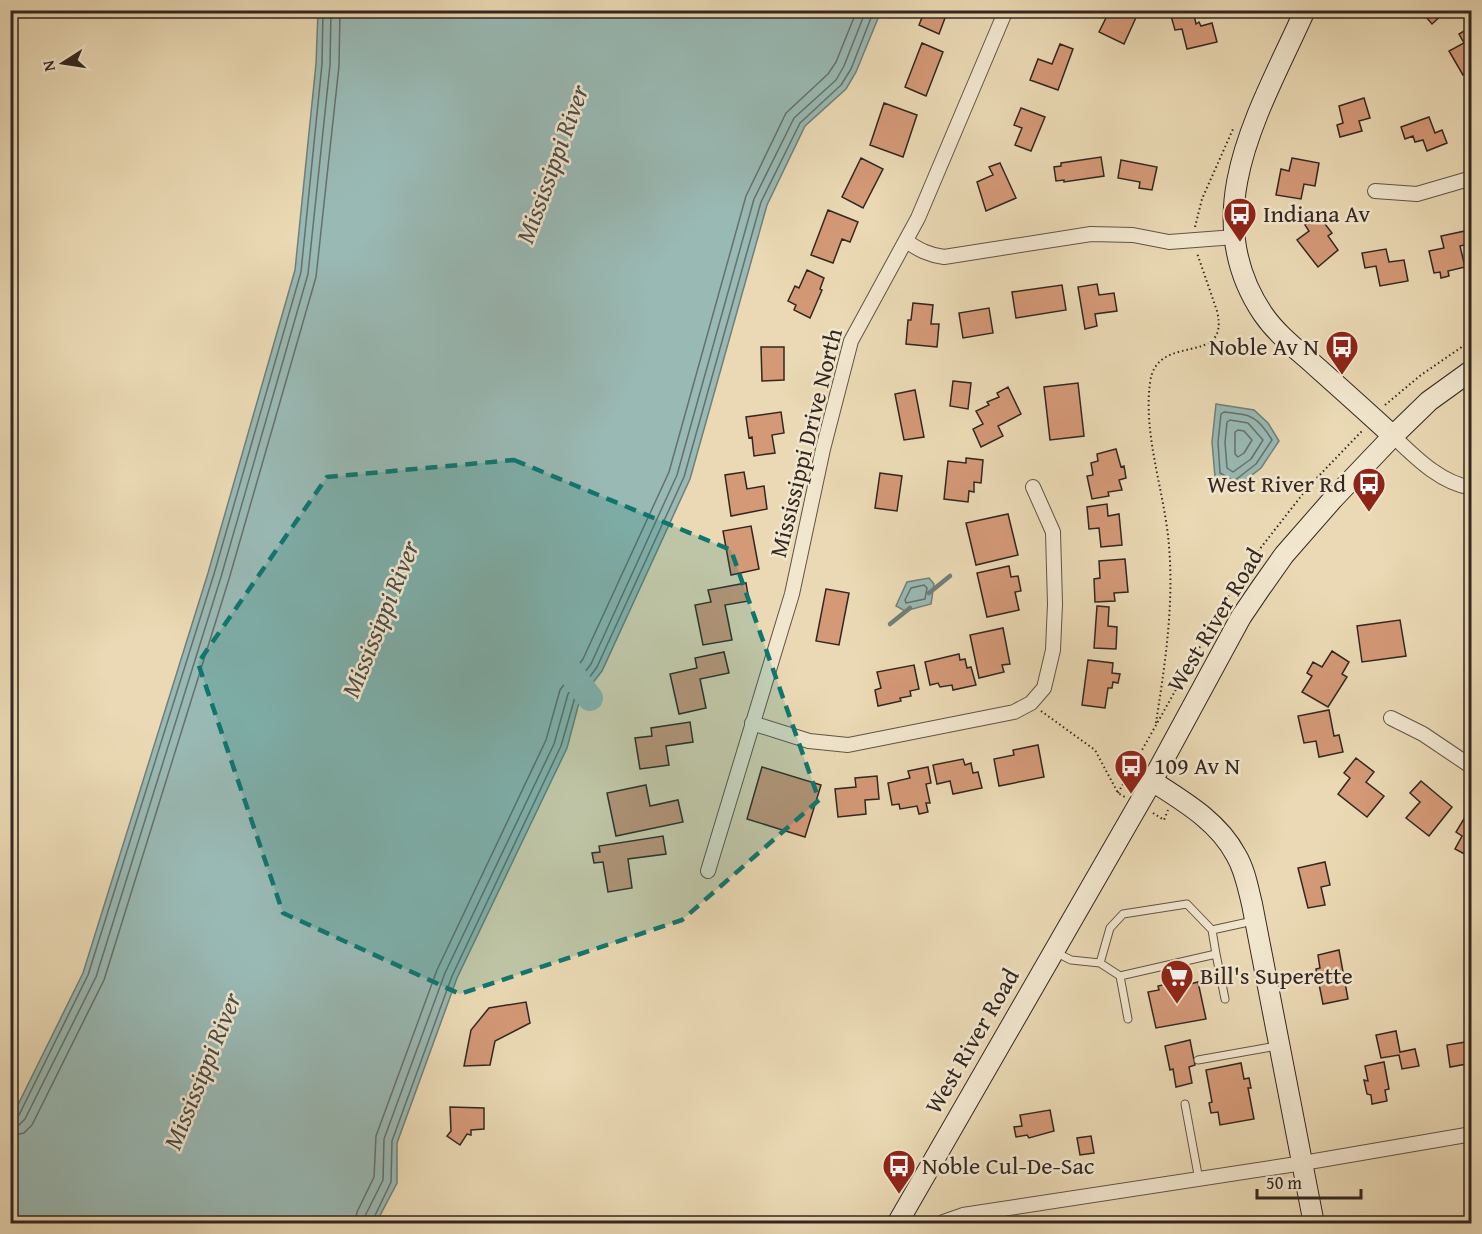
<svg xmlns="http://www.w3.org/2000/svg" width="1482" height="1234" font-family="'Gentium Book Plus',serif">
<rect width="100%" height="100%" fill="#ead9b4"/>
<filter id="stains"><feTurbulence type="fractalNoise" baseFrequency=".00333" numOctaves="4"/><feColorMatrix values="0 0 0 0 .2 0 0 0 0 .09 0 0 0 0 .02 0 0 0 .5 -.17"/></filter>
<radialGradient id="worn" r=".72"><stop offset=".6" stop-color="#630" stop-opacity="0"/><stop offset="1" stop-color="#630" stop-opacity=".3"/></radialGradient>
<path fill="#99b9b4" stroke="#707f79" stroke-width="1.5" d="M318,11H881L856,72L846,89L805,126L767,205L690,479L602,671L580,699L567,748L457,978L397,1143V1183L376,1223H11V1119L83,973L208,573L295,270L316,64Z
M1216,404L1254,410L1268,423L1279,441L1261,468L1234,489L1215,477L1212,442Z
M929,578L934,584L931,604L905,611L896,606L907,582Z"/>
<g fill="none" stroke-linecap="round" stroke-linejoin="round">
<path stroke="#66706a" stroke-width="1.5" d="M1224,412C1251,415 1257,415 1272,440L1256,464L1234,481L1220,473L1218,442L1221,414Z
M1230,420L1248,423L1263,440L1251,459L1233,472L1227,468L1225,442L1227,422Z
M1238,430L1244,431L1252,440L1244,453L1238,457L1235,454V432Z
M924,585L927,588L925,599L906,603L905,600L911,588Z
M10,1119L15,1118L19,1115L88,975L214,574L301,272L322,64L323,10
M10,1127L19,1125L25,1119L96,977L221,577L308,274L330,65L331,10
M10,1136L24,1133L32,1125L104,980L229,579L316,277L339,66L340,10
M355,1224L357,1212L374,1177L376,1136L437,970L546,740L560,690L583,659L669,472L746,196L786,113L828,74L836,62L857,10
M364,1224L365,1216L383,1180L384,1139L445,973L554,744L568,694L591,664L677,475L754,199L794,118L836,80L844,66L866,10
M371,1224L391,1182L392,1141L452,976L561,746L575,697L597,667L684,477L761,202L800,123L841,85L851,69L874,10"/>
<path stroke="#707f79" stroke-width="4.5" d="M929,593L950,576
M890,624L910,608"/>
<path stroke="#99b9b4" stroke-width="26" d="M565,665L590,698"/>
</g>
<path fill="#d49977" stroke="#332721" stroke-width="1.5" d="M925,10H948L939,34L919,25Z
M1110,10H1115L1125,15L1127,10L1138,13L1124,44L1099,32Z
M1188,10H1193L1196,24L1199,22L1201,26L1212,23L1217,42L1187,49L1182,29L1175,30L1171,16Z
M1406,10H1418L1412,17Z
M1420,10H1452L1447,16L1445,12L1432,24Z
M1471,27L1472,71L1463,75L1449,51L1464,43L1459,34Z
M922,43L943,52L926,96L905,87Z
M1060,44L1073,49L1058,90L1030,80L1038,59L1052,64Z
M1364,98L1370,118L1359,121L1362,131L1340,137L1337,125L1343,123L1339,106Z
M884,103L917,115L903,157L870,145Z
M1021,108L1045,117L1031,151L1015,145L1022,128L1014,125Z
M1429,117L1435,133L1442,130L1447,143L1427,151L1423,140L1415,142L1413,136L1405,139L1401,127Z
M1101,157L1104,176L1064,182V180L1056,181L1054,167L1061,166V163Z
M861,158L883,169L863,208L842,197Z
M1292,158L1319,163L1315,186L1304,184L1301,199L1276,195L1281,169L1289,171Z
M1121,160L1157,167L1152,190L1139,188L1140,182L1118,178Z
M1000,163L1016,198L986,211L977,182L993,175L989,167Z
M828,210L858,222L850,242L842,239L833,263L811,255Z
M1318,215L1332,233L1328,236L1338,250L1318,267L1297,240L1309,231L1305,225Z
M1465,231L1468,244L1460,246L1465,267L1448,271L1449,276L1441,278L1440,272L1434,273L1429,251L1444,248L1441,236Z
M1386,249L1389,262L1404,260L1408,281L1380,286L1376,266L1365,268L1362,253Z
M807,270L824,278L820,289L822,290L810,318L794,310L796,305L788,301L795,286L799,288Z
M1097,284L1099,295L1114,293L1117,311L1095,314L1097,326L1085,329L1078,287Z
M1062,285L1066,310L1016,318L1012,292Z
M913,303L933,305L931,324H939L937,347L906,344L908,320H911Z
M989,308L993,333L963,338L959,313Z
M761,347H784V380L762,381Z
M953,381L971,383L968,409L950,406Z
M1078,383L1084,436L1050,440L1044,387Z
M1008,387L1021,414L998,426L1003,436L981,447L973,429L983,424L976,411L989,405L987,402L999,397L997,393Z
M915,390L924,437L904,440L895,394Z
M781,412L784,433L772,435L775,453L754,456L752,437L749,438L746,417Z
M1116,449L1121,467L1124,466L1126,478L1119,480L1122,490L1108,492L1109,496L1092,499L1087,476L1093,475L1091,463L1098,461L1097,454Z
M966,458L983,460L981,483L974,482V492L969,491L968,502L944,499L948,461L966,463Z
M744,472L747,489L764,486L767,509L731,516L725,475Z
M880,473L902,476L897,511L875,508Z
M1107,504L1108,516L1119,514L1122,545L1101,547L1099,528L1089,529L1087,507Z
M1008,514L1018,555L976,565L966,523Z
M751,526L759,569L731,575L723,531Z
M1125,559L1128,592L1114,593L1115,601L1095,602L1094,579L1100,578L1099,561Z
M1009,566L1011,577L1018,576L1021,591L1015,592L1019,610L987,617L977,573Z
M746,583L749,601L725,605L732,640L703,645L695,605L711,602L708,590Z
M826,589L849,593L839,645L816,641Z
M1097,606L1109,607L1108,626L1117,627L1116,649L1094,648Z
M1400,620L1406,656L1362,662L1357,626Z
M1003,628L1010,664L1002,665L1004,672L979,678L970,635Z
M1332,651L1349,662L1342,674L1347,677L1328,707L1302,692L1312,676L1307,673L1313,662L1322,667Z
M724,652L729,673L700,679L706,708L679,714L670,674L697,668L695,658Z
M959,654L960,660L965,659L967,668L971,667L976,685L953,690L952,685L940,687L938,683L930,685L925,662Z
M1088,660L1113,663L1112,673L1120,674L1118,683L1113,682L1112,688H1108L1105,708L1082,705Z
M914,665L919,689L910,691L911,696L900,698L901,701L878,706L875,690L881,688L877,672Z
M1329,710L1334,736L1339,735L1343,752L1319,757L1316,741L1304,743L1298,716Z
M690,722L693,742L666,746L669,765L640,769L635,738L652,736L651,728Z
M1038,745L1044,777L999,786L994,759L1014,755L1013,750Z
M1356,758L1374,772L1366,782L1384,796L1367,817L1338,794L1350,778L1344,773Z
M963,759L965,765L971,763L973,773L978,772L982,788L953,794L950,781L937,784L933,765Z
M762,767L821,785L805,837L747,819Z
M928,767L931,783L926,784L930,803H926L928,812L919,814L917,806L900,809L899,804L892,805L888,783L910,778L908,771Z
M877,776L879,799L865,800L866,814L838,817L835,789L856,787L855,778Z
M1421,781L1452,807L1429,836L1406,818L1420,802L1410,793Z
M646,785L650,806L678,800L683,822L616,836L607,793Z
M1465,817L1472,821V858L1455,849L1462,836L1456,832Z
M663,836L666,854L628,859L632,888L608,892L603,862L594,863L592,853L600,852L599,846Z
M1325,862L1330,885L1321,887L1325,905L1308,908L1298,868Z
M1339,950L1348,999L1323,1004L1316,969L1320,968L1318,955Z
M1181,981L1182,986L1198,982L1206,1019L1156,1028L1148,992L1159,990L1158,986Z
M526,1002L530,1023L495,1041L490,1065L464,1066L471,1030L489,1008Z
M1396,1031L1400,1052L1415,1049L1419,1066L1402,1069L1399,1055L1381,1058L1376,1035Z
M1190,1040L1195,1065L1189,1067L1192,1083L1176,1087L1173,1069L1170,1070L1165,1046Z
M1472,1041V1063L1450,1067L1447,1045Z
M1384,1062L1389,1089L1385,1090L1387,1101L1372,1104L1371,1095L1367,1094L1364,1080L1368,1081L1365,1066Z
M1241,1063L1244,1079L1249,1078L1251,1088H1248L1254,1119L1220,1125L1218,1112L1211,1113L1209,1103L1212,1102L1206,1070Z
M450,1107L484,1108V1129L471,1130V1135L467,1134L460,1145L447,1136L451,1131Z
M1050,1110L1054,1131L1029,1138L1027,1135L1016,1137L1014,1127L1022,1126L1020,1115Z
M1091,1136L1094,1153L1080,1155L1077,1138Z
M1426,1218L1427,1224H1398Z"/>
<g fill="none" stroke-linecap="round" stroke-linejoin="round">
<g stroke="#615446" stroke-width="9">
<path id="lane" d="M1055,952L1071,960L1100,963L1110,928L1123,914L1187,904L1212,930L1253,921
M1216,954L1225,999
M1100,963L1120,976L1128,1019
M1120,976L1216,954L1212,930
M1198,1060L1277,1046
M1185,1104L1199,1180"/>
</g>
<g stroke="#615446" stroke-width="16">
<path id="street" d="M1375,191L1417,194L1472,178
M906,241C919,250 929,255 944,257L1091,234L1133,235L1169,242L1235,237
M1393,436C1415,457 1440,483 1472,488
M1391,718L1423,734L1472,767
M752,723L809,741L848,745L1014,712L1031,703L1044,688L1053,650L1055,604L1053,532L1033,487
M708,871L792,594L823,449L851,341L918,218L1006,10
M943,1222L963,1215L1303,1163L1472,1134"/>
</g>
<g stroke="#332721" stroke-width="22">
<path id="secondary" d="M1305,10C1262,107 1194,212 1263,314C1276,333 1295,348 1311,362C1339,387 1366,411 1393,436
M1152,781C1183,801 1218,821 1236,855C1245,870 1248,888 1252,904L1314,1224
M897,1224L1152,781L1241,617L1260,589L1284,555L1333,499L1393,436L1429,401L1472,370"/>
</g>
<path stroke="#332721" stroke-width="2" stroke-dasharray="1.5 3" stroke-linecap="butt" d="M1195,227L1202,199L1233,129
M1385,405L1421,375L1472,340
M1041,711L1095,750L1118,793L1125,797
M1156,723C1165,664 1174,606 1169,546C1165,493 1143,436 1150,383C1156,330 1231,369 1217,311L1197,253
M1118,793L1226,600L1252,559L1309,486L1363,430
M1153,813L1164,820L1168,810"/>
<use href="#lane" stroke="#f1e6ce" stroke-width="7"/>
<use href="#street" stroke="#f1e6ce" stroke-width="14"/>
<use href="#secondary" stroke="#f1e6ce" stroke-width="20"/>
</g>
<path fill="#0f766e" fill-opacity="0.2" stroke="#0f766e" stroke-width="4.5" stroke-dasharray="12 8" stroke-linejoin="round" d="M514,460L731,550L819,800L682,920L460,994L283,913L198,663L327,477Z"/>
<defs>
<g id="bus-pin" transform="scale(1.725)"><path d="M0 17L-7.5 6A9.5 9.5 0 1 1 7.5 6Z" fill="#8f2418" stroke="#f1e6ce"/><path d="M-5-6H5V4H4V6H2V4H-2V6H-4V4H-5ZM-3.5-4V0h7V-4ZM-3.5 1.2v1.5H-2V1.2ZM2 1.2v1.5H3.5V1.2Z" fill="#fff"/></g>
<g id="supermarket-pin" transform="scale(1.725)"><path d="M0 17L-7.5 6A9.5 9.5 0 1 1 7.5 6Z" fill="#8f2418" stroke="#f1e6ce"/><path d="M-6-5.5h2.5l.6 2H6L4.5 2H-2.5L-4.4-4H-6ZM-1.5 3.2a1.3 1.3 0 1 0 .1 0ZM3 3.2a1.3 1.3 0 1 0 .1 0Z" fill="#fff"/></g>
</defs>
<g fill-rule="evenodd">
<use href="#bus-pin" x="1240" y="214"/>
<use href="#bus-pin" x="1342" y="347"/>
<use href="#bus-pin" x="1369" y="484"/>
<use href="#bus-pin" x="1131" y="766"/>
<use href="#supermarket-pin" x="1177" y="976"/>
<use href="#bus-pin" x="899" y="1166"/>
</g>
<g text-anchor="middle" stroke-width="5" stroke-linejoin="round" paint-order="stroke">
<g font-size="24" fill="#332721" stroke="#f1e6ce" text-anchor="start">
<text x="1263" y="222">Indiana Av</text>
<text x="1319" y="355" text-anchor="end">Noble Av N</text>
<text x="1346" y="492" text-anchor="end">West River Rd</text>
<text x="1154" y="774">109 Av N</text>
<text x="1200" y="984">Bill's Superette</text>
<text x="922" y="1174">Noble Cul-De-Sac</text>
</g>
<g font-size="24" fill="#332721" stroke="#f1e6ce">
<text transform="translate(806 443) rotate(-76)" y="8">Mississippi Drive North</text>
<text transform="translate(1215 620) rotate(-59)" y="8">West River Road</text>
<text transform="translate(972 1041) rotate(-60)" y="8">West River Road</text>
</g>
<g font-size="26" font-style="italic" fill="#4c4c46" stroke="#f1e6ce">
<text transform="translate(552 164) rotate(-70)" y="9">Mississippi River</text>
<text transform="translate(380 619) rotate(-68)" y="9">Mississippi River</text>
<text transform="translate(202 1071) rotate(-68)" y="9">Mississippi River</text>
</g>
</g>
<rect width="1482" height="1234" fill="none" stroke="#ead9b4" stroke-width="36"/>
<rect x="12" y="12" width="1458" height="1210" fill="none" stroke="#332721" stroke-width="3"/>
<rect x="18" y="18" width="1446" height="1198" fill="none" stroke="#332721" stroke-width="1.5"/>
<g transform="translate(63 63) rotate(258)" stroke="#f1e6ce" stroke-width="4.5" paint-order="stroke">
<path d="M0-4.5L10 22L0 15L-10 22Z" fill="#332721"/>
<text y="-9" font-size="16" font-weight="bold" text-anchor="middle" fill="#332721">N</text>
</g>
<path d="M1257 1189v9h104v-9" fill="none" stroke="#332721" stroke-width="3"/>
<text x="1266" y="1189" font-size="18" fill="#332721" stroke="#f1e6ce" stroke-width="4.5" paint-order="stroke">50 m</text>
<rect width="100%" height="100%" filter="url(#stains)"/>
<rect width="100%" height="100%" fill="url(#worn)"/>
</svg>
